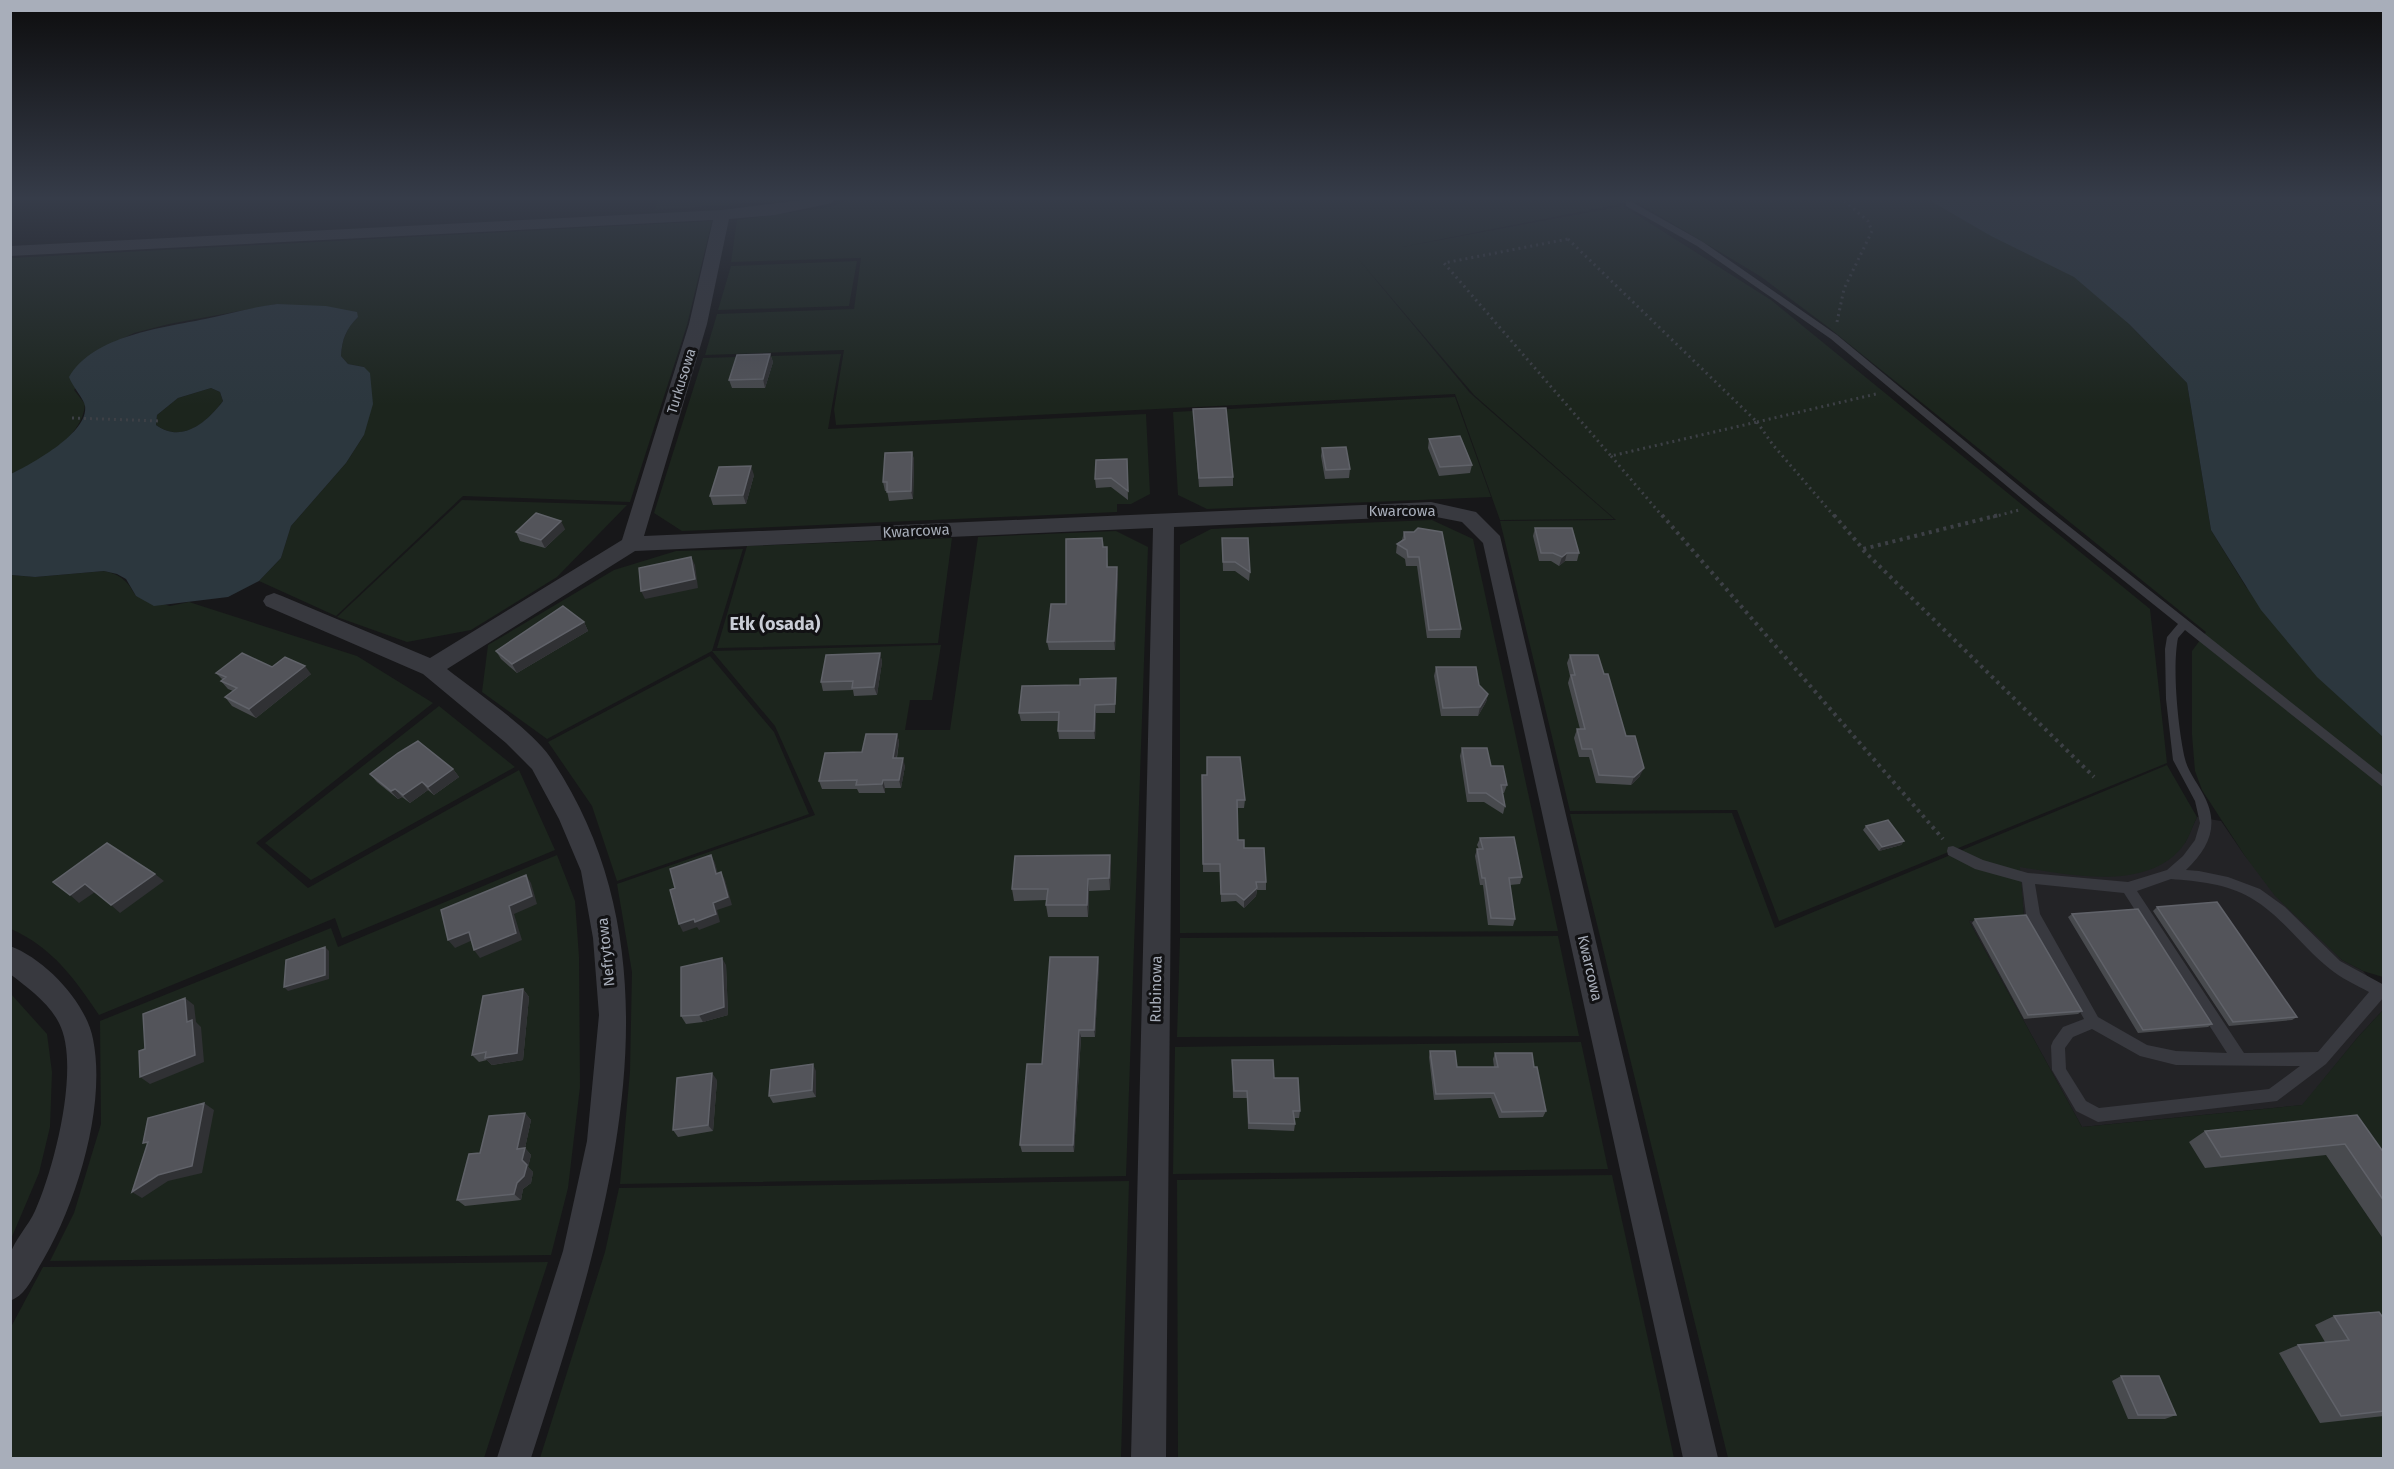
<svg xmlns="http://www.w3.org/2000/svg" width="2394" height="1469" font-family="'Fira Sans',sans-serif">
<rect width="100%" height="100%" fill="#171719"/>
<path fill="#232326" d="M2197,817L2221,821L2245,856L2342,960L2363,971L2383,994V1010L2358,1037L2303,1105L2082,1127L1969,921L2024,917L2019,866L2185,843Z"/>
<path fill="#1c251d" d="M658,200H796L655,210Z
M847,200H1929L2053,247L2187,383L2211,530L2246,587L2383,704V977L2363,971L2342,960L2275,896L2245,856L2202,790L2195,771L2192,735V651L2206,632L1828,327L1760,276L1635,201L1402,247L1623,206L1771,300L2150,609L2167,763L1779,921L1737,810L1570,811L1500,521L1616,520L1474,395L1355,255L1470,393L1614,519L1500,520L1455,394L836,425L834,409L844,350L705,355L717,314L854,309L861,258L731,262L737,220L830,207Z
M712,221L687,325L630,502L463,496L336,616L259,581L281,558L291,526L346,463L364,435V367L348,364L341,356C342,339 346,329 358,317L277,304L169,324L134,333L109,345L74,390L85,404C83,438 39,461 11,474V258Z
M857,261L849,306L718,310L731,266Z
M841,354L828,429L1146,414L1150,494L1131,504H1117V512L682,531L654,513L703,358Z
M211,388L220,392L223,401C207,422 183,444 156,425L157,415L178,398Z
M1455,397L1491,497L1207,509L1178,495L1173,412Z
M462,500L627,505L557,577L471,630L407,642L337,617Z
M1432,520L1473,539L1558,931L1180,933V545L1211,529Z
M1116,531L1148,547L1126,1176L620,1184L630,1071L632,972L617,884L815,815L775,726L712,651L547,739L482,692L488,645L614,570L676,551L743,549L712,651L941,645L932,700H910L905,730H950L978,537Z
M952,538L938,643L717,648L747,546Z
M104,571C122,575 127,581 136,596L170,606L189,602L357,656L433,703L256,843L308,888L519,770L555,850L342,938L335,918L99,1015C75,979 52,947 11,929L10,575L35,577Z
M710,656L774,732L809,814L617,881L592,806L548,742Z
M439,706L515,767L311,880L265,843Z
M2167,765L2197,817C2193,825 2190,835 2185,843C2151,893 2069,875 2020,867L2024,917L1969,921L2082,1127L2302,1105L2358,1037L2383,1010V1458H1728L1570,814L1732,813L1775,928Z
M557,855L575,901L579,957L580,1087L568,1188L551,1255L50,1261L74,1213L101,1124L100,1021L331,928L338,947Z
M1558,936L1579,1036L1177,1037L1180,938Z
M11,994L47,1034L52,1072L50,1127L39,1173L11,1239Z
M1581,1042L1608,1169L1173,1174L1175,1047Z
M1612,1175L1674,1458H1178L1177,1180Z
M1129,1181L1121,1458H540L605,1252L619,1188Z
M548,1262L484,1458H11V1327L43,1267Z"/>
<path fill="#2c373e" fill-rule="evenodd" d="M1929,200H2383V737L2317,677L2261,610L2211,530L2187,383L2129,324L2074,277L1991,236Z
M277,304L326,306L357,312L358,317C346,329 342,339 341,356L348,364L364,367L370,373L373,404L364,435L346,463L291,526L281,558L259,581L228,597L154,606L136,596L126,579L117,574L104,571L35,577L11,575V474C31,464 89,433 85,406C84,399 72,386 69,377C94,335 162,328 205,319C229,314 252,307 277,304ZM211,388L220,392L223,401C207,422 182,444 156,425L157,415L178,398Z"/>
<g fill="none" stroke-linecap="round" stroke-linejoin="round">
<path stroke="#3d4046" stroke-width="3" stroke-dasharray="2 4" stroke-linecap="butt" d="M1568,239L1757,422L1611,456L1444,263Z
M1837,322L1844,289L1872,231L1868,221L1843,200
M72,418L161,421
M1757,422L1773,445L1835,517
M1757,422L1876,394
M1611,456L1663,517
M1993,517L2019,510"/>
<path stroke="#3d4046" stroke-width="4" stroke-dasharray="3 4.5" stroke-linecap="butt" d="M1662,515L1943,839
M1834,515L1863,549L1999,515
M1863,550L2094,777"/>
<path fill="#38393f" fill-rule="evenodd" d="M1626,202H1632L1703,242L1837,335L2041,504L2384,776V788L2185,630L2178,638C2172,668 2178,728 2185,759C2188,771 2196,781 2202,792C2220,823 2211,846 2186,870L2199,871L2228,877L2260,889L2285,907L2340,961L2384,985V997L2326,1064L2277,1101L2098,1122L2076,1111L2052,1070L2051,1046L2053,1041L2063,1027L2084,1019L2026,915L2022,882L1975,869L1948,855L1947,851L1948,847L1953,846L1983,860L2028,873L2128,882L2167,870L2183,856L2195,840L2200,823L2195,801L2173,760L2166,699L2165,649L2167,637L2178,624L2033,508L1831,339L1697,246L1626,206ZM2171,879C2197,881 2228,884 2251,898C2282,916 2302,947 2330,969C2341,978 2356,985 2369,992L2318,1052L2244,1053L2137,891ZM2035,884L2124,893L2227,1053L2176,1051L2147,1045L2098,1017L2040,914ZM2092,1029L2140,1056L2176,1065L2300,1066L2269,1089L2099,1108L2086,1101L2066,1069L2065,1048L2073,1037Z"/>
<path fill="#38393f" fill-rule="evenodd" d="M803,200H834L832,203L775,215L729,219L707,324L644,536L1431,502L1476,512L1500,536L1718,1458H1683L1483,543L1462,522L1431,516L1174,527L1166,1458H1131L1153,528L635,551L447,669C475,691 532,730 550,757C694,969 602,1237 531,1458H497L563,1251L587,1141L599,1015L593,938L581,871L559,819L532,769L506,743L423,674L266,606L263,601L266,596L274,593L282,596L430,658L622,540L689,324L713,220L10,256V246L722,210Z
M10,946C45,959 86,1002 93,1039C107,1108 75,1209 39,1267C31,1281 25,1295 10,1301C10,1287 7,1269 10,1255C14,1240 29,1225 35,1211C54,1169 81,1065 59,1023C49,1003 27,987 10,974Z"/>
</g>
<path fill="#484a4e" d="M770,354L773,362L765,388H732L729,380Z
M1193,409L1233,477V486L1199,487Z
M1429,439L1472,465L1470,473L1439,476L1428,448Z
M1322,448L1350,469L1349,478L1325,479L1321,456Z
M912,452L914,460L913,499L889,501L887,491H885L883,482Z
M1127,459L1128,500L1111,487L1096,488L1095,479Z
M754,475L746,504L713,505L710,496Z
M1535,528L1579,553L1577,561H1565L1559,566L1551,561H1539L1533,536Z
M565,529L545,548L520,541L516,532Z
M1404,532L1461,629L1460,638H1427L1417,566H1406L1405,559L1396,553L1397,544L1402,540Z
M1222,538L1250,572L1249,581L1235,571H1223Z
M1107,556L1108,567L1118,575L1115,650H1049L1047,642L1066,604Z
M584,622L588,631L517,673L501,659L496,651Z
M880,653L882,662L877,695L854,696L853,690L823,691L821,682Z
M1570,655L1604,674L1640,776L1631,785L1596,783L1589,757H1579L1574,738L1577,729H1580L1568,683L1570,676L1567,663Z
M272,667L311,674L256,718L232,706L225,697L233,691L228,689L221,681L223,680L216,673Z
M1436,667L1479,685L1488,694L1486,702L1478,716H1441L1434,676Z
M1116,687L1115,713H1096L1095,739H1059L1058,731V721H1021L1019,713Z
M897,734L899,742L897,758L905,766L901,788H885V793H859L857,789H822L819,781L862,752Z
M1462,748L1491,766L1507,785L1504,793H1503L1505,806L1503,814L1484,802H1467L1460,756Z
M453,769L459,777L434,795L428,790L410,803L402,797L398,799L377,782L370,774Z
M1202,775L1245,800L1244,808H1237L1238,840L1244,848L1266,882V890H1257L1256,896L1244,908L1236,901L1221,902L1220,872H1203Z
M1866,826L1904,841L1901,845L1879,851L1863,830Z
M1480,838L1522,877L1520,884L1510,885L1515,919L1513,926L1488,925L1483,885H1480L1475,856L1477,849H1479L1477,845Z
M1110,855L1111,866L1110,890L1089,891L1088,917H1048L1046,905L1047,900L1014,901L1012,889Z
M2157,907L2297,1017L2292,1020L2229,1026L2153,911Z
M2072,914L2212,1024L2208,1027L2138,1033L2068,917Z
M1975,919L2082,1011L2078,1014L2024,1019L1972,923Z
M1098,957L1099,965L1095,1037H1081L1074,1152H1022L1020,1145L1042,1064Z
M726,965L728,1015L703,1022L686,1024L681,1016Z
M523,989L529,997L523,1060L492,1065L487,1060L479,1062L472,1055Z
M1430,1051L1457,1067H1494L1493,1059L1495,1053L1534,1067L1546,1111L1543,1117L1499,1118L1491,1098L1434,1100L1429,1057Z
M1232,1060L1274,1078L1300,1111L1299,1118H1294L1295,1124L1294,1131L1248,1129L1247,1098H1233Z
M816,1071V1097L773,1103L769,1096Z
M717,1080L713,1131L678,1137L673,1130Z
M525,1113L531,1120L525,1148L531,1155L528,1167L533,1172L531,1183L523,1189L521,1200L465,1206L457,1200L480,1153Z
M2357,1115L2384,1153V1240L2326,1155L2205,1168L2189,1142L2205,1131Z
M2334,1316L2384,1319V1416L2320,1423L2279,1353L2298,1345L2325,1342L2315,1325Z
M2121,1376L2176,1415L2165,1419H2128L2112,1381Z"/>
<path fill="#303134" d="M770,354L773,362L765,388L763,379Z
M912,452L914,460L913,499L911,491Z
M751,466L754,475L746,504L743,495Z
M561,521L565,529L545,548L541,540Z
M1567,553L1565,561L1559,566L1562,557Z
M691,557L695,565L698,588L645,599L641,591Z
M1117,567L1118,575L1115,650L1114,641Z
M584,622L588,631L517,673L512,664Z
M880,653L882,662L877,695L874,687Z
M305,666L311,674L256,718L249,709Z
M1488,694L1486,702L1478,716L1480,707Z
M1095,705L1096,713L1095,739L1094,731Z
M897,734L899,742L895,766L893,758Z
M903,758L905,766L901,788L899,780Z
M1644,768L1640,776L1631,785L1634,777Z
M453,769L459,777L434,795L428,787Z
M883,780L885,788V793L882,784Z
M422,782L428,790L410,803L403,795Z
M395,789L402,797L398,799L391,791Z
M1904,841L1901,845L1879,851L1882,847Z
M711,855L715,863L720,881L716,874Z
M1110,855L1111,866L1110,890L1109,878Z
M721,872L725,880L732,905L717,910L720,922L699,930L697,927L683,932L679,924L694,919L713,903Z
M155,874L164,881L120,913L111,905Z
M526,875L531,883L537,904L514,914L522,940L480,958L474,950L509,906Z
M1088,879L1089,891L1088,917L1087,905Z
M85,884L95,892L79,903L70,895Z
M1257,888L1256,896L1244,908V900Z
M469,932L475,939L455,948L448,940Z
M325,947L329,951V979L288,991L284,987Z
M1098,957L1099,965L1095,1037L1094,1030Z
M722,958L726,965L728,1015L703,1022L699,1015Z
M523,989L529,997L523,1060L492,1065L485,1058Z
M185,998L194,1005L196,1022L201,1027L204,1062L150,1084L140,1077L187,1022Z
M1079,1030L1081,1037L1074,1152L1073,1145Z
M813,1064L816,1071V1097L812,1090Z
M712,1073L717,1080L713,1131L708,1125Z
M204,1103L214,1110L202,1173L168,1181L142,1198L132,1192Z
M525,1113L531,1120L525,1148L531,1155L528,1167L533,1172L531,1183L523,1189L521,1200L514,1194L517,1149Z"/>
<path fill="#53545a" stroke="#606269" stroke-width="1.5" d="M770,354L763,379L729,380L737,355Z
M1226,408L1233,477L1199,478L1193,409Z
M1460,436L1472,465L1440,467L1429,439Z
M1346,447L1350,469L1326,470L1322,448Z
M912,452L911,491L887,492V482H883L885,453Z
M1127,459L1128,491L1111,478L1095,479L1096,460Z
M751,466L743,495L710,496L719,467Z
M536,513L561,521L541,540L516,532Z
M1418,528L1442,532L1461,629L1429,630L1419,557H1408L1407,550L1397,544L1405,539L1404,532H1414Z
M1535,528H1572L1579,553H1567L1562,557L1553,553H1541Z
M1102,538L1103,547H1107V567H1117L1114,641L1047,642L1051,604H1066V539Z
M1222,538H1248L1250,572L1235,562H1223Z
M691,557L695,579L641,591L639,568Z
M563,606L584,622L512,664L496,651Z
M242,653L272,667L285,657L305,666L249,709L225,697L237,688L221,681L226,677L216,673Z
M880,653L874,687L852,688L853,681L821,682L826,655Z
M1570,655H1598L1604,674H1608L1626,736H1635L1644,768L1634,777L1599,775L1592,749H1582L1577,729H1585L1571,675H1575Z
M1436,667H1476L1479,685L1488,694L1480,707L1443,708Z
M1116,678L1115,704L1095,705L1094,731H1058L1059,712L1019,713L1022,686L1080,685V679Z
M866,734H897L893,758H903L899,780H883L882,784L856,785L857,780L819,781L825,753L862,752Z
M418,741L453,769L428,787L422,782L403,795L395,789L391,791L370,774L398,753Z
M1462,748H1487L1491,766H1503L1507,785H1501L1505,806L1486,793H1469Z
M1207,757H1240L1245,800H1237L1238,840H1244V848H1264L1266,882H1256L1257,888L1244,900L1236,894H1221L1220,864H1203L1202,775H1207Z
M1888,820L1904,841L1882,847L1866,826Z
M1514,837L1522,877L1509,878L1515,919L1491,918L1485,878H1482L1477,849H1483L1480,838Z
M107,843L155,874L111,905L85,884L70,895L53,882Z
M711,855L716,874L721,872L728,897L713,903L716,914L695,922L694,919L679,924L670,890L675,888L670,869Z
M1110,855L1109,878L1088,879L1087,905H1046L1048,889H1012L1015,856Z
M526,875L532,896L509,906L516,933L474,950L469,932L448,940L441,910Z
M2217,902L2297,1017L2233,1022L2157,907Z
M2138,909L2212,1024L2143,1030L2072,914Z
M2026,915L2082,1011L2028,1015L1975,919Z
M325,947V975L284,987L286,960Z
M1050,957H1098L1094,1030H1079L1073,1145H1020L1027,1064H1042Z
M722,958L724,1007L699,1015L681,1016V967Z
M523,989L517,1053L485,1058L486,1052L472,1055L483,996Z
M185,998L187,1022L192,1020L195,1055L140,1077L139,1051L145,1049L143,1014Z
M1430,1051H1455L1457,1067H1498L1495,1053H1532L1534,1067H1537L1546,1111L1502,1112L1494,1093L1436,1094Z
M1232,1060H1273L1274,1078H1298L1300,1111H1293L1295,1124L1249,1123L1247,1091H1234Z
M813,1064L812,1090L769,1096L771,1070Z
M712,1073L708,1125L673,1130L677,1078Z
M204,1103L192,1166L158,1175L132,1192L148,1142L143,1143L148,1118Z
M525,1113L517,1149L525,1148L522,1160L527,1165L524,1176L517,1183L514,1194L457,1200L469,1154L480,1153L489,1116Z
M2357,1115L2384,1153V1201L2345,1144L2221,1157L2205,1131Z
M2379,1312L2384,1319V1411L2341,1416L2298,1345L2349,1340L2334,1316Z
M2121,1376H2159L2176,1415H2138Z"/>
<linearGradient id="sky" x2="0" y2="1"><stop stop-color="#0d0d0e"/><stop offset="0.49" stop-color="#363c49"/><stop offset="1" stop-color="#363c49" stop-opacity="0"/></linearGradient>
<rect width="2394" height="405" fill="url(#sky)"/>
<g text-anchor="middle" stroke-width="6" stroke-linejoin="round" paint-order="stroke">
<g font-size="14" fill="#a8aeba" stroke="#121214">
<text transform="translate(681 381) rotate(-73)" y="5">Turkusowa</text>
</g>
<g font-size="15" fill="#a8aeba" stroke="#121214">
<text x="1402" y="516">Kwarcowa</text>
<text transform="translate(916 531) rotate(-3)" y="5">Kwarcowa</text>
<text transform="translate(606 952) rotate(-96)" y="5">Nefrytowa</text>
<text transform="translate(1590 968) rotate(77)" y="5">Kwarcowa</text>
<text transform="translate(1156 989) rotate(-89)" y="5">Rubinowa</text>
</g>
<g font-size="18" font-weight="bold" fill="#c9cdd6" stroke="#121214">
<text x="775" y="630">Ełk (osada)</text>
</g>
</g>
<rect width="2394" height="1469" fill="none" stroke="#a8aeba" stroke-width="24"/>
</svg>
